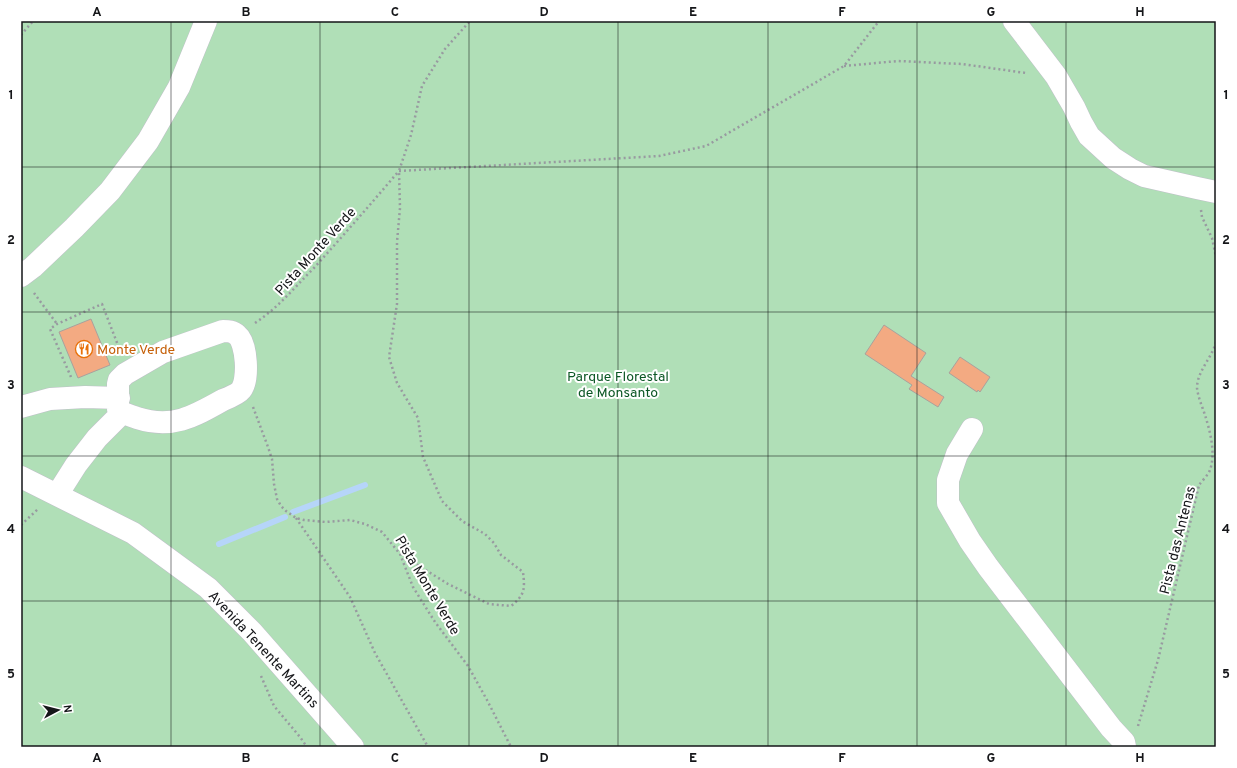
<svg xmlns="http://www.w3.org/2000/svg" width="1237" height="768" font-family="Overpass,sans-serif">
<rect width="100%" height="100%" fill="#eef0f8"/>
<path fill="#b0dfb7" d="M21,21H1216V747H21Z"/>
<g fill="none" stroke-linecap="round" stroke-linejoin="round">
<path stroke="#b6d5f9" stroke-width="6" d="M293,512L365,485
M219,544L285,517"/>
</g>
<path fill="#f3aa82" stroke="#a9a19d" d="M91,319L110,365L78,378L59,332Z
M884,325L926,353L911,376L944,397L938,407L909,389L912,385L865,354Z
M960,357L990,377L980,392L978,390L977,392L949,373Z"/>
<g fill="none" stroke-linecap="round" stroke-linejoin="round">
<g stroke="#bfc0c8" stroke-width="23">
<path id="minor" d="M1014,21L1056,76L1074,107L1081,122L1089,136L1113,158L1130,169L1144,176L1197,188L1216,192
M21,276L33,267L74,228L110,191L148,141L179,87L206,21
M223,331C228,331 233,331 237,335C247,343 249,380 241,390C238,394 228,398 223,400C193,417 172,429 137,418C129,415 123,414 118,409V384L119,380L125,374L163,352Z
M21,407L50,399L85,397L119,398
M972,429L957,454L948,480V503L970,541L988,567L1111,728L1124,742L1125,747
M21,477L133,533L208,588L252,632L353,747
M57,495L76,465L97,438L122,413"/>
</g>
<path stroke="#989aa0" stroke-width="2.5" stroke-dasharray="2 3" stroke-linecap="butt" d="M21,35L33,21
M844,66L898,61L962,64L1026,73
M399,171L659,156L706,146L844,66L879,21
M1201,210L1202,217L1212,238L1216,257
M34,293L57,324
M255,323C279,307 293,289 313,269C342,237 370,205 398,172
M71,377L50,329L57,324L102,304L121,353
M253,407L268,447L272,459L274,484L277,499L281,506L286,511L296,518L304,520L326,522L350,520L365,524L382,532L400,554L413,587L435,622L468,666L487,700L511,747
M296,518L350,597L375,653L428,747
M21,525L38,509
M400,554L448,584L489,604L511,606C525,595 525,589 523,572L501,555L494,543L485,534L462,521L442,501L423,457L418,418L397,383L389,357L397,304V242L400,208L399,171L411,135L422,86L445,49L470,21
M261,676L274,706L300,737L307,747
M1138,726L1158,660L1199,485C1202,481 1208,475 1210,470C1216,453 1210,431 1205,415C1202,406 1198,397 1197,388C1197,371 1212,358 1216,342"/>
<use href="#minor" stroke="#fff" stroke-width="22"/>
</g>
<path fill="none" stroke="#151619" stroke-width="1" stroke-opacity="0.55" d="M171,21V747M320,21V747M469,21V747M618,21V747M768,21V747M917,21V747M1066,21V747M21,167H1216M21,312H1216M21,456H1216M21,601H1216"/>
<defs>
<g id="restaurant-ring" transform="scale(0.9)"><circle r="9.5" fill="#fff" stroke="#e8710a" stroke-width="1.5"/><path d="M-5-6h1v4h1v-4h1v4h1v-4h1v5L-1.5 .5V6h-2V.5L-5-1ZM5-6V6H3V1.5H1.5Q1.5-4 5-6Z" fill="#e8710a"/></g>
</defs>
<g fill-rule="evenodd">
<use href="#restaurant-ring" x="84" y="349"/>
</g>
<g text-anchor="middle" stroke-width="4" stroke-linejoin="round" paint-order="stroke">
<g font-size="14" fill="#151619" stroke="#fff">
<text transform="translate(315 251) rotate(-48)" y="5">Pista Monte Verde</text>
<text transform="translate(1177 540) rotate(-76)" y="5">Pista das Antenas</text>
<text transform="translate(428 585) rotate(59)" y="5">Pista Monte Verde</text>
<text transform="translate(264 649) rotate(47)" y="5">Avenida Tenente Martins</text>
</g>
<g font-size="14" fill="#c56008" stroke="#fff" text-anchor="start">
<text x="97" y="354">Monte Verde</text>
</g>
<g font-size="14" fill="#0c5725" stroke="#fff">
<text x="618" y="381">Parque Florestal<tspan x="618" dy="16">de Monsanto</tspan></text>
</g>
</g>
<rect width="1237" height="768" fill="none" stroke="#ffffff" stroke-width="44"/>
<g transform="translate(58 710) rotate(83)" stroke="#ffffff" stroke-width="3" paint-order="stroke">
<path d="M0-3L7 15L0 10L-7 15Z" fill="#151619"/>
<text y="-6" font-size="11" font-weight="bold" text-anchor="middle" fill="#151619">N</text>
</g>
<rect x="22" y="22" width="1193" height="724" fill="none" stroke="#151619" stroke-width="1.5"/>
<g font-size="13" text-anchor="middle" font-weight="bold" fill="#151619">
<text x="97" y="16">A</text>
<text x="246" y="16">B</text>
<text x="395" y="16">C</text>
<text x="544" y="16">D</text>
<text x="693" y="16">E</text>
<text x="842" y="16">F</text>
<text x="991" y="16">G</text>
<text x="1140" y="16">H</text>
<text x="11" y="99">1</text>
<text x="1226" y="99">1</text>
<text x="11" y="244">2</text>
<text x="1226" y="244">2</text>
<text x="11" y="389">3</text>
<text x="1226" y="389">3</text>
<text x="11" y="533">4</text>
<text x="1226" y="533">4</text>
<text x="11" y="678">5</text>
<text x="1226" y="678">5</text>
<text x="97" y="762">A</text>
<text x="246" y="762">B</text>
<text x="395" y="762">C</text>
<text x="544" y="762">D</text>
<text x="693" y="762">E</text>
<text x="842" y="762">F</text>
<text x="991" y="762">G</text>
<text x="1140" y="762">H</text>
</g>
</svg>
